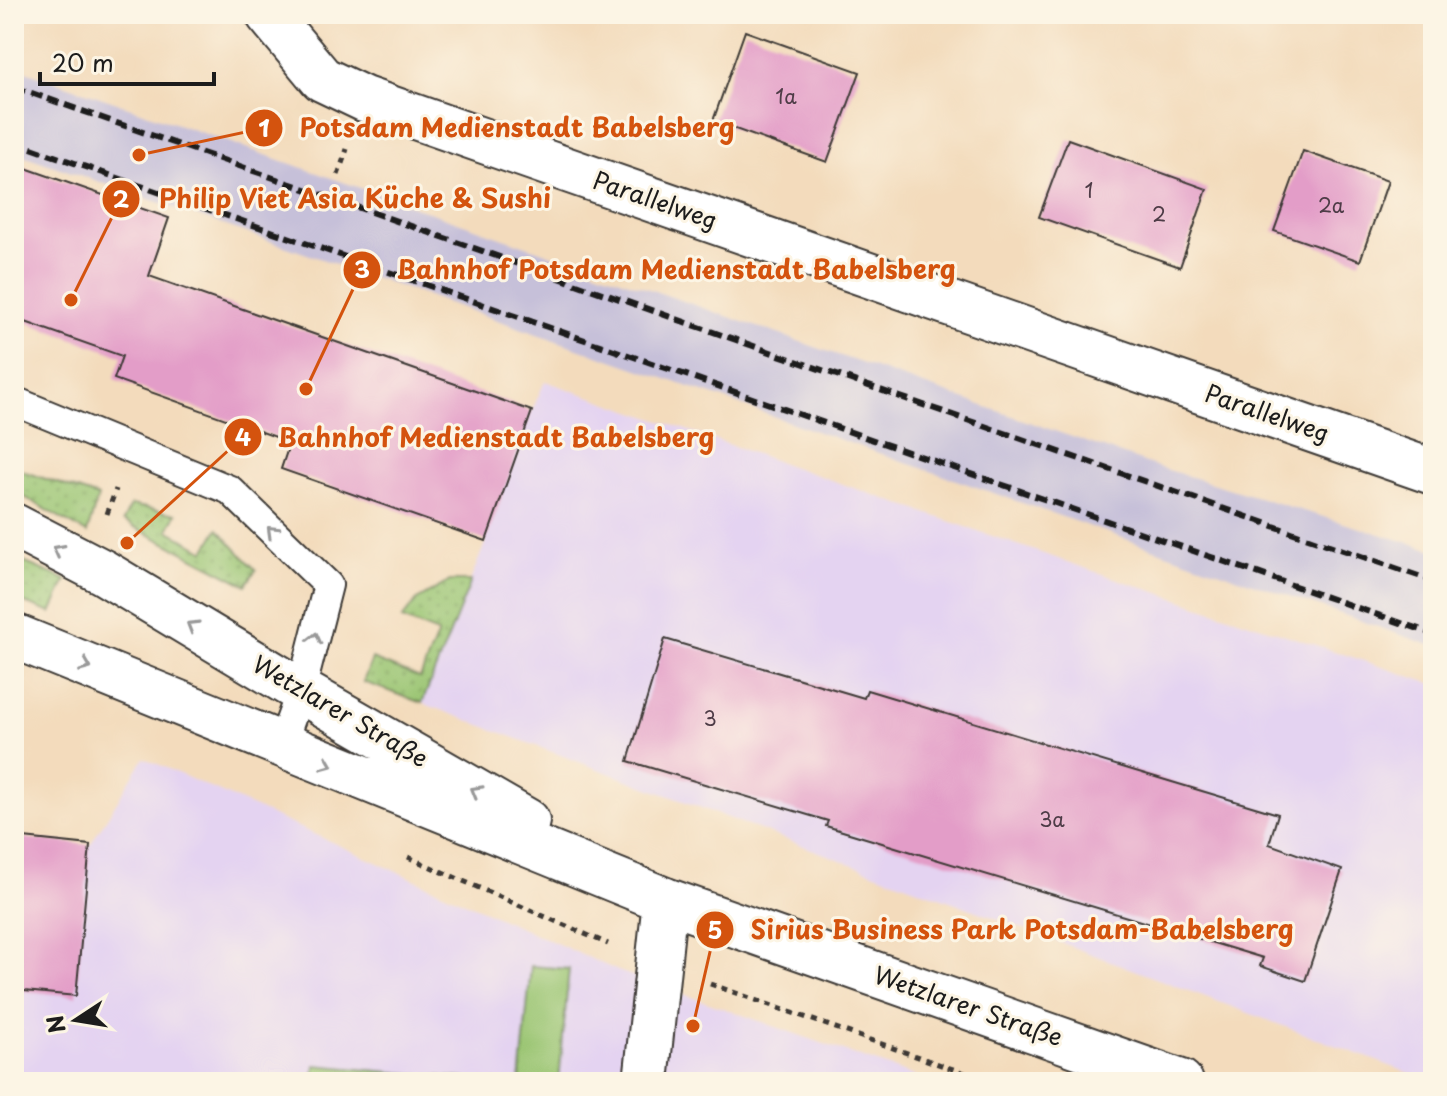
<svg xmlns="http://www.w3.org/2000/svg" width="1447" height="1096" font-family="'Playpen Sans',sans-serif">
<defs>
<pattern id="green-dots" width="8" height="8" patternUnits="userSpaceOnUse" patternTransform="scale(2)"><rect width="8" height="8" fill="#9ac572"/><path d="M2 2h.1M6 6h.1" fill="none" stroke="#84a962" stroke-width="1.8" stroke-linecap="round"/></pattern>
</defs>
<rect width="100%" height="100%" fill="#fcf5e5"/>
<filter id="ink" filterUnits="userSpaceOnUse"><feTurbulence type="fractalNoise" baseFrequency=".0125" numOctaves="2"/><feDisplacementMap in="SourceGraphic" scale="16" xChannelSelector="R" yChannelSelector="G"/><feConvolveMatrix kernelMatrix="1 2 1 2 8 2 1 2 1" color-interpolation-filters="sRGB"/></filter>
<filter id="wash" filterUnits="userSpaceOnUse"><feTurbulence type="fractalNoise" baseFrequency=".006" numOctaves="4" result="noise"/><feDisplacementMap in="SourceGraphic" scale="32" xChannelSelector="R" yChannelSelector="G"/><feGaussianBlur stdDeviation="1.8" result="paint"/><feColorMatrix in="noise" values="0 0 0 0 0 0 0 0 0 0 0 0 0 0 0 0 0 1.4 0 .05"/><feComposite in="paint" operator="in"/></filter>
<g filter="url(#wash)">
<rect width="100%" height="100%" fill="#f3dbbc"/>
<path fill="#e4d3f1" d="M545,381L1090,570L1433,684V1082L422,703L486,541L532,411Z
M144,758L618,971L931,1082H14V837L90,845Z"/>
<path fill="#c6c0d9" d="M14,67L1158,467L1433,550V646L14,152Z"/>
<path fill="url(#green-dots)" stroke="#5b7047" stroke-width="2" d="M14,468L98,497L87,533L14,491Z
M131,505L176,514L168,530L205,551L218,529L256,570L246,585L123,521Z
M14,558L66,580L51,613L14,599Z
M450,581H471L422,703L363,682L372,659L420,678L438,633L402,619L417,600Z"/>
<path fill="#9ac572" stroke="#5b7047" stroke-width="2" d="M531,966L569,969L559,1082H520Z
M315,1065L498,1082H313Z"/>
<g id="blocks">
<path fill="#e39dc8" d="M745,31L860,72L827,162L713,121Z
M1068,139L1207,189L1180,267L1039,217Z
M1303,151L1388,181L1360,261L1274,231Z
M14,164L169,218L149,276L532,411L486,541L281,469L290,442L114,379L122,356L14,318Z
M665,639L864,698L867,690L1278,814L1269,844L1342,870L1305,981L1260,966L1263,958L826,826L828,821L628,761Z
M14,837L90,845L76,996L14,990Z"/>
</g>
</g>
<g filter="url(#ink)">
<use href="#blocks" fill-opacity="0" stroke="#3c3934" stroke-width="2"/>
<g fill="none" stroke-linecap="round" stroke-linejoin="round">
<g stroke="#3c3934" stroke-width="32">
<path id="lane" d="M14,401L230,490L328,585L301,691L281,746"/>
</g>
<g stroke="#3c3934" stroke-width="48">
<path id="street" d="M268,14L322,79L364,99L1433,472
M646,1082L665,900"/>
</g>
<g stroke="#3c3934" stroke-width="48">
<path id="secondary" d="M14,526L103,572L301,691L527,821
M14,636L665,900L1181,1082"/>
</g>
<path stroke="#3c3934" stroke-width="5" stroke-dasharray="6 6" stroke-linecap="butt" d="M338,175L347,149
M107,514L116,489
M408,857L608,944
M710,984L990,1082"/>
<use href="#lane" stroke="#fff" stroke-width="28"/>
<use href="#street" stroke="#fff" stroke-width="44"/>
<use href="#secondary" stroke="#fff" stroke-width="44"/>
<path stroke="#1c1c1c" stroke-width="6" stroke-dasharray="12 6" stroke-linecap="butt" d="M14,87L799,362L1433,581
M14,142L1433,634"/>
</g>
<defs><path id="oneway-chevron" d="M-2-3.5L2.5 0L-2 3.5" fill="none" stroke-width="1.6" stroke-linecap="round" stroke-linejoin="round" transform="scale(2)"/></defs>
<g stroke="#999">
<use href="#oneway-chevron" transform="translate(272 531) rotate(-136)"/>
<use href="#oneway-chevron" transform="translate(58 550) rotate(-152)"/>
<use href="#oneway-chevron" transform="translate(192 626) rotate(-149)"/>
<use href="#oneway-chevron" transform="translate(315 638) rotate(-76)"/>
<use href="#oneway-chevron" transform="translate(86 666) rotate(22)"/>
<use href="#oneway-chevron" transform="translate(327 764) rotate(22)"/>
<use href="#oneway-chevron" transform="translate(476 791) rotate(-150)"/>
</g>
</g>
<g text-anchor="middle" stroke-width="6" stroke-linejoin="round" paint-order="stroke">
<g font-size="20" fill="#4e3c47">
<text x="786" y="104">1a</text>
<text x="1089" y="198">1</text>
<text x="1331" y="213">2a</text>
<text x="1159" y="222">2</text>
<text x="710" y="726">3</text>
<text x="1052" y="827">3a</text>
</g>
<g font-size="24" fill="#1c1c1c" stroke="#fcf5e5">
<text transform="translate(655 201) rotate(19)" y="8">Parallelweg</text>
<text transform="translate(1267 414) rotate(19)" y="8">Parallelweg</text>
<text transform="translate(340 712) rotate(30)" y="8">Wetzlarer Straße</text>
<text transform="translate(968 1007) rotate(19)" y="8">Wetzlarer Straße</text>
</g>
</g>
<path fill="none" stroke="#d4530e" stroke-width="3" d="M139 155L264 128M71 300L121 199M306 389L362 270M127 543L243 437M693 1026L715 930"/>
<g fill="#d4530e" stroke="#fcf5e5" stroke-width="3">
<circle cx="139" cy="155" r="8"/>
<circle cx="71" cy="300" r="8"/>
<circle cx="306" cy="389" r="8"/>
<circle cx="127" cy="543" r="8"/>
<circle cx="693" cy="1026" r="8"/>
<circle cx="264" cy="128" r="20"/>
<circle cx="121" cy="199" r="20"/>
<circle cx="362" cy="270" r="20"/>
<circle cx="243" cy="437" r="20"/>
<circle cx="715" cy="930" r="20"/>
</g>
<g font-size="24" text-anchor="middle" font-weight="bold" fill="#fff">
<text x="264" y="137">1</text>
<text x="121" y="208">2</text>
<text x="362" y="278">3</text>
<text x="243" y="446">4</text>
<text x="715" y="939">5</text>
</g>
<g font-size="26" text-anchor="middle" font-weight="bold" fill="#d4530e" stroke="#fcf5e5" stroke-width="6" stroke-linejoin="round" paint-order="stroke">
<text x="517" y="137">Potsdam Medienstadt Babelsberg</text>
<text x="355" y="208">Philip Viet Asia Küche &amp; Sushi</text>
<text x="676" y="279">Bahnhof Potsdam Medienstadt Babelsberg</text>
<text x="496" y="447">Bahnhof Medienstadt Babelsberg</text>
<text x="1022" y="939">Sirius Business Park Potsdam-Babelsberg</text>
</g>
<rect width="1447" height="1096" fill="none" stroke="#fcf5e5" stroke-width="48"/>
<g transform="translate(76 1020) rotate(258)" stroke="#fcf5e5" stroke-width="6" paint-order="stroke">
<path d="M0-6L14 30L0 20L-14 30Z" fill="#1c1c1c"/>
<text y="-12" font-size="22" font-weight="bold" text-anchor="middle" fill="#1c1c1c">N</text>
</g>
<path d="M40 72v12h174v-12" fill="none" stroke="#1c1c1c" stroke-width="4"/>
<text x="52" y="72" font-size="24" fill="#1c1c1c" stroke="#fcf5e5" stroke-width="6" paint-order="stroke">20 m</text>
</svg>
